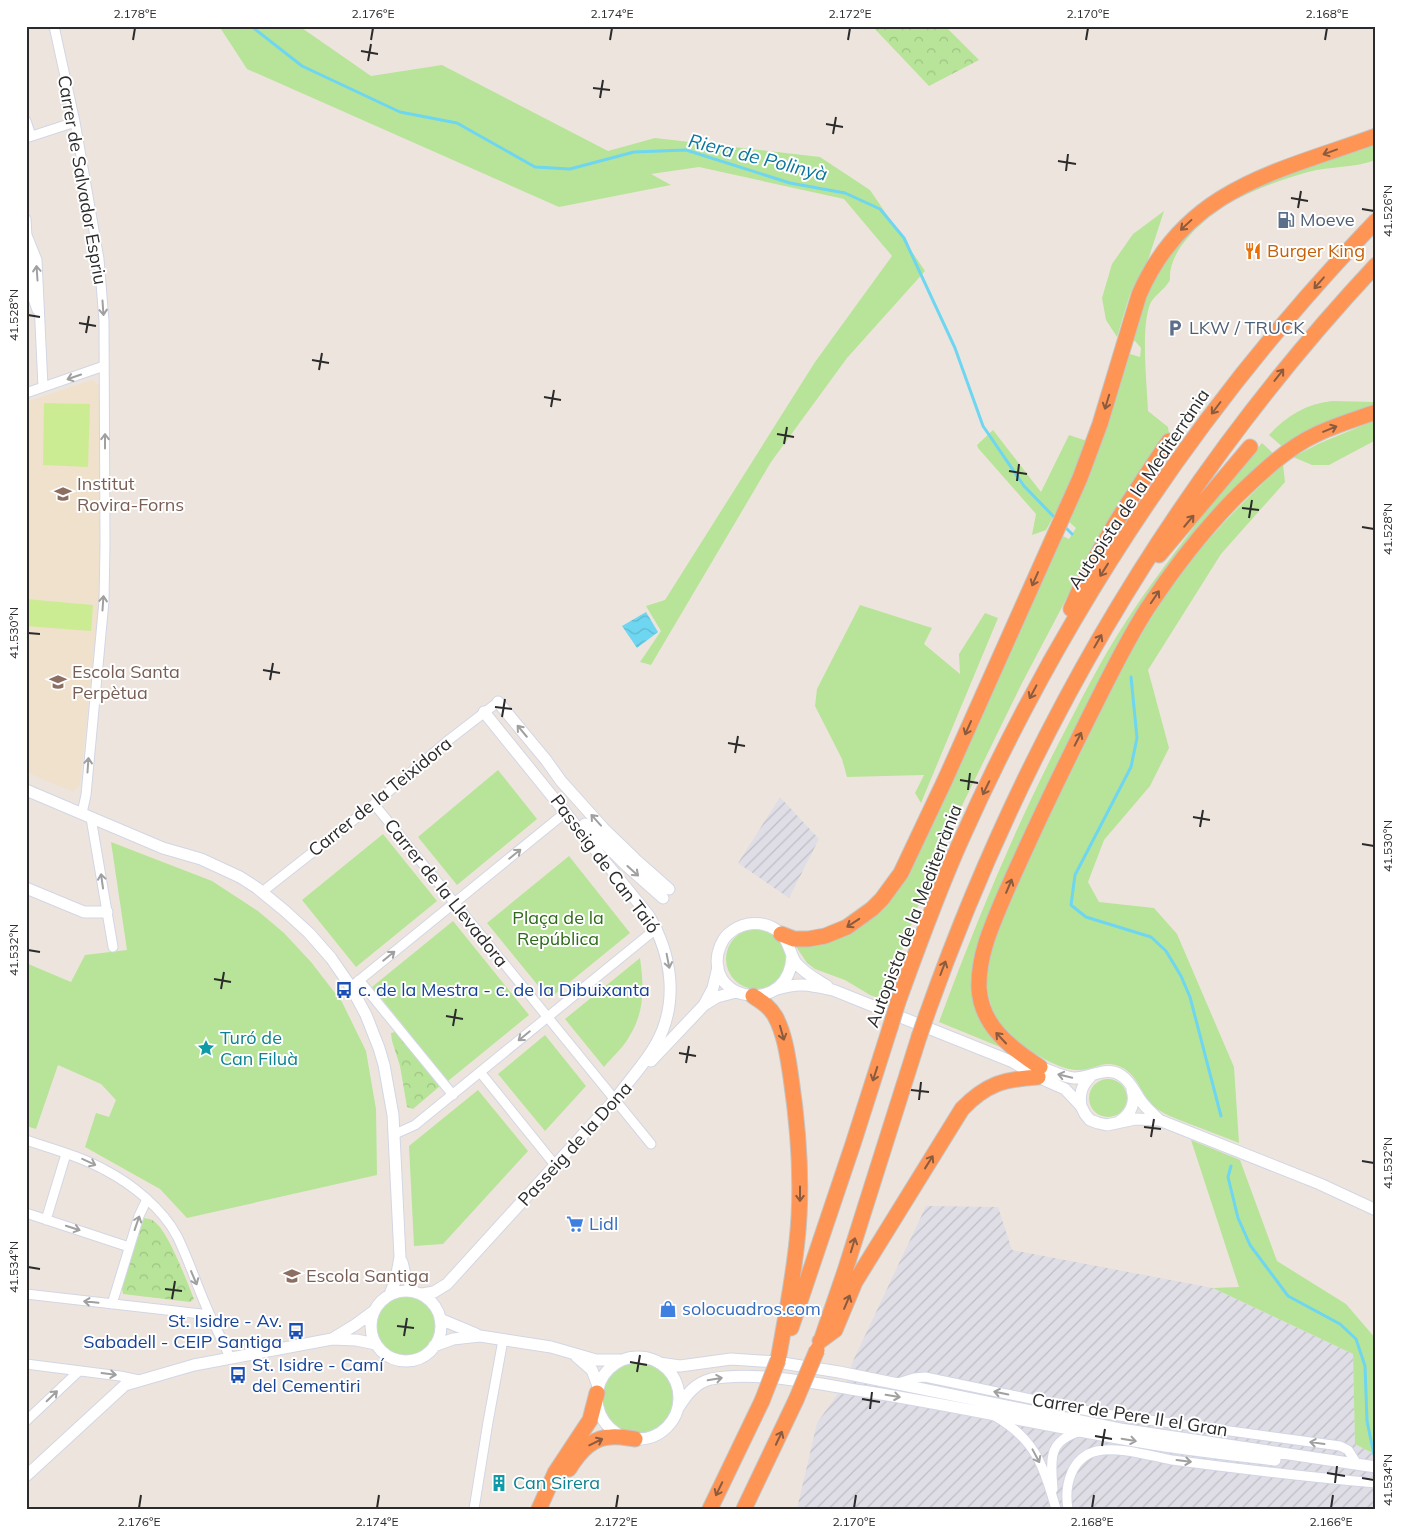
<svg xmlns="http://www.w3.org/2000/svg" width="1402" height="1535" font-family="Mulish,sans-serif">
<defs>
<pattern id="industrial-furrows" width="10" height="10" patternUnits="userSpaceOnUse" patternTransform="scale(1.25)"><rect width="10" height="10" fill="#dfdde5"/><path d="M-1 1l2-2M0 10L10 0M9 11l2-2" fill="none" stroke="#c0bec5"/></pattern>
<pattern id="forest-crowns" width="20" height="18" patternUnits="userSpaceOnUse" patternTransform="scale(1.25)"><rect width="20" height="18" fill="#b7e498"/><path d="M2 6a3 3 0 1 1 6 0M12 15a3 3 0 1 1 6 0" fill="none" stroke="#9ec483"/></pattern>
<pattern id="water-waves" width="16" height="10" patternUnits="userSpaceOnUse" patternTransform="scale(1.25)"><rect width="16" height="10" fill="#6ed6f1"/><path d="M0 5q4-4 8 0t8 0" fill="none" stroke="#5fb8cf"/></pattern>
</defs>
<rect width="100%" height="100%" fill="#ede5dd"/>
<path fill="url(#industrial-furrows)" d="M780,797L819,839L789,898L738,863Z
M926,1206L998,1207L1012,1250L1213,1288L1353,1354L1355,1444L1376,1455V1509H797L817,1423L847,1381L853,1361Z"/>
<path fill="#efe1cc" d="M92,380L100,386V592L80,785L73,792L26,772V402Z"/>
<path fill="#b7e498" d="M219,26H299L371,76L442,65L608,151L655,138L820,157L870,190L925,271L847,358L771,462L651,665L640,662L661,631L646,606L665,600L815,362L892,256L844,199L699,167L651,174L671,185L559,207L247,69Z
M1376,140V160C1354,168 1331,166 1308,172C1286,178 1262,187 1241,197C1213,210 1167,247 1170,280C1165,290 1152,296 1149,307C1141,333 1147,383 1148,411L1168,427L1169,434L1081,571L1022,683L955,820L920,901L884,1000L870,995L845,980L815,969L807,963L797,948L798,944L882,907L1061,535L1069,539L1076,528L1067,520L1127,353L1140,357L1141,348L1135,341H1130L1133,321L1173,246L1231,196Z
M1164,211L1148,260L1130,294L1117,337L1106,320L1102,298L1112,264L1133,234Z
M1332,401L1376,402V406L1285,449L1269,435C1286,416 1306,404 1332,401Z
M1376,420V440L1329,465H1312L1293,457L1320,443Z
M993,430L1041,492L1069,435L1087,441L1063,499L1046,530L1032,535L1036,514L978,448L977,445Z
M1262,443L1276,456L1131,625L974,979L1005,1049L939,1022C977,920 1017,822 1068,725C1086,690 1104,655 1125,623C1146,590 1170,559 1193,528C1215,499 1238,470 1262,443Z
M1283,464L1285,482L1221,554L1148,670L1169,748L1150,786L1104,840L1088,882L1099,902L1154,908L1177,934L1234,1067L1239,1143C1221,1136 1204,1129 1187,1123C1177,1119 1166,1115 1157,1109C1141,1098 1140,1076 1121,1067C1104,1059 1097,1069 1081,1070C1055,1072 1009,1039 996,1017C990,1006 986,989 987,976C988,955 997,934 1005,914C1023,870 1043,828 1064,786C1096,723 1125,656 1165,596C1198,546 1240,505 1283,464Z
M860,605L932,628L924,644L960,674L959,654L985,613L998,618L921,803L915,793L924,775L847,777L842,759L815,706L817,689Z
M498,770L537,819L457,885L418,837Z
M383,834L437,901L356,967L302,900Z
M111,842L212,881L258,911L284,933L311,962L342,1002L366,1051L376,1109L377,1175L187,1218L160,1189L85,1147L96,1113L109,1117L116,1100L101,1084L58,1065L36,1129L26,1126V963L71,982L85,955L127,950Z
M569,856L630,933L549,999L487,923Z
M453,921L529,1015L448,1081L372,987Z
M726 959a30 30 0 1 1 60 0a30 30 0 1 1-60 0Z
M640,958C644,988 645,1011 629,1037C623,1048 612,1057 604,1067L565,1019Z
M545,1035L586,1086L545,1131L498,1074Z
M1089 1098a19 19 0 1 1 38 0a19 19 0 1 1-38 0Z
M478,1090L528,1151L443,1244L414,1246L409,1146Z
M1191,1140L1240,1160L1277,1261L1346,1304L1376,1339V1455L1355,1444L1353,1354L1213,1288L1239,1287Z
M371 1326a35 35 0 1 1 70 0a35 35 0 1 1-70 0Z
M597 1398a41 41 0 1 1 82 0a41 41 0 1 1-82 0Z"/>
<path fill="url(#forest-crowns)" d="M872,26H945L979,60L929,86Z
M395,1032L440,1086L413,1109L407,1107L400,1066L392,1041L391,1033Z
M144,1218C146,1219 149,1218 152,1220C167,1227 187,1282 194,1299L190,1302L123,1294L122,1288Z"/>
<path fill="#ccec93" d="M44,403L90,404L88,467L43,465Z
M26,599L93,605L91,631L26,626Z"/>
<path fill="url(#water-waves)" d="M646,612L658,632L637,648L622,626Z"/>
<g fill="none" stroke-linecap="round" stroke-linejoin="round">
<path stroke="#6ed6f1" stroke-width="3" d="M251,26L302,66L400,112L457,123L535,167L570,169L634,152L686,150L790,183L845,193L880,209L904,238L955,348L983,426L1024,486L1057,520
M1064,526L1072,534
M1131,677L1137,738L1131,767L1075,875L1071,905L1086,917L1151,937L1166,951L1181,976L1190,997L1221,1116
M1231,1166L1228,1177L1238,1218L1250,1245L1288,1296L1340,1324L1356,1339L1365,1366L1367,1421L1376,1464"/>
<g stroke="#d2d6e4" stroke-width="11">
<path id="street" d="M54,26L75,122L99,259L104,321L105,544L104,601L86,795L82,813
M26,121L31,136
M26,138L75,122
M26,219L30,290L37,310
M27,235L37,260L43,387
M26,393L104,366
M374,804L651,1144
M91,818L113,947
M262,892L374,804L450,739L498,702
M359,980L453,1095
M351,987L566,812
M480,1072L555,1165
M395,1134L415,1125L657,928
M26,1140C52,1149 80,1156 105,1170C132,1184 162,1208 177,1236C188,1258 196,1283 206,1306C213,1324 223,1340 230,1358
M26,1213L129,1247
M46,1220L66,1154
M26,1294L210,1315
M112,1304L139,1216L147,1199
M26,1364L120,1376L139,1380
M898,1383L914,1378L925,1377L1098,1413L1340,1446L1348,1450L1357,1464
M995,1416C1035,1439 1044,1466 1056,1509
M26,1421L79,1371
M1053,1489C1051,1461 1047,1441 1079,1432
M474,1509L488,1422L503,1340
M1068,1509C1064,1486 1071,1457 1097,1451C1119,1446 1150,1456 1172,1460C1240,1469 1308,1477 1376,1483"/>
</g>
<g stroke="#d2d6e4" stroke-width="13">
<path id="secondary" d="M498,702L546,760L561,781L604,829L635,859L669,889
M484,712L649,916C672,955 679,1003 656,1044C645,1064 628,1081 615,1100
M26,790L163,848L201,859L240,877L257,888L285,911L309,933L331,958L351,987L366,1015L379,1048L384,1065L393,1115L400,1257L396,1279L390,1294
M585,824L628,867L663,898
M26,888L84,912H107
M792,956C790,1014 708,1004 718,953C720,945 724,936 732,931C748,919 773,921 785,939C790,947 791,956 796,963C804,973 816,979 827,986
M777,989C800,982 810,985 833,990L1013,1062L1038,1077L1065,1089L1081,1106L1085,1114L1090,1120L1098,1123L1107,1125L1135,1119L1159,1120L1320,1184L1376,1210
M704,1005L713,988L718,967
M651,1061L704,1005L717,997L736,992
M1034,1066C1048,1068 1060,1077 1074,1078C1092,1078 1106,1065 1122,1076C1131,1082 1135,1093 1141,1101C1146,1108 1153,1114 1159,1120
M1081,1106C1079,1093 1082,1085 1091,1076
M1120,1121C1131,1114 1136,1102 1132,1090
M402,1262L405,1274L414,1292
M371 1326a35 35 0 1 1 70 0a35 35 0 1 1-70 0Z
M422,1294L434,1292L447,1284L619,1095
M440,1319L476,1334
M332,1339L355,1325L374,1311
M434,1346L453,1339L480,1336L551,1347L596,1360H620
M576,1356L592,1370L598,1386
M597 1398a41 41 0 1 1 82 0a41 41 0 1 1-82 0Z
M659,1363L680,1366L731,1359L776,1362L839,1372L1120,1429L1376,1467
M678,1408C687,1394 695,1383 711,1379C756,1370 823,1385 869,1392C956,1406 1042,1425 1129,1440C1177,1449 1226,1454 1275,1460
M26,1476L125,1385L194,1365L332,1339L356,1340L376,1344"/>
</g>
<g stroke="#c4c4c4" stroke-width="17">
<path id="highway" d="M1159,555L1250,447
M1071,609C1096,549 1133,495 1169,441
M781,934L794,939H808L825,936L847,927L872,909L882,899L901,873L945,780L1080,478L1100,424L1139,295C1185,188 1277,172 1376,136
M753,996C762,1002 769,1006 775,1016C785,1034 788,1058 791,1078C799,1132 803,1187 797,1241C793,1281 785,1321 778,1360
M898,1002C918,947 938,891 962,838C1064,610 1203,401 1376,221
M927,1014C1026,735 1174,481 1376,265
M1040,1067C1011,1048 981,1026 979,988C978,954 993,923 1006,892C1019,863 1032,834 1046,805C1063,769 1081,733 1099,697C1114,667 1129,637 1147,609C1174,568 1204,529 1238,495C1262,472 1287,448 1317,434C1336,425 1356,419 1376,412
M791,1328L853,1144L890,1028
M822,1338L845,1271L919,1037
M820,1341L835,1330L855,1282L962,1109C986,1084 1004,1079 1038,1077
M569,1469C578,1454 592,1437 611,1437C619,1436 627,1438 635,1439
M539,1509L555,1473L590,1420L597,1393
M710,1509L762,1401
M744,1509L796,1400"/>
</g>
<use href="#street" stroke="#fff" stroke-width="9"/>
<use href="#secondary" stroke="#fff" stroke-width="11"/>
<use href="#highway" stroke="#ff9555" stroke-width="15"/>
<g stroke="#c4c4c4" stroke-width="17" stroke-linecap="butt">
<path id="highway-bridge" d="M890,1028L898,1002
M919,1037L927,1014
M796,1400L817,1350
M762,1401L778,1360"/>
</g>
<use href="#highway-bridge" stroke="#ff9555" stroke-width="15"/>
</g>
<defs><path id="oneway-shaft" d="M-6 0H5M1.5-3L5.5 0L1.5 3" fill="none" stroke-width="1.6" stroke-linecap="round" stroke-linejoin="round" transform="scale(1.25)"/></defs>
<g stroke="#8a5b3e">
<use href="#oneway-shaft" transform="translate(1330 152) rotate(160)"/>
<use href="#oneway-shaft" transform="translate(1186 225) rotate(137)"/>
<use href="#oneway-shaft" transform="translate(1319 283) rotate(131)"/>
<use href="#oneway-shaft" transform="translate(1279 375) rotate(-52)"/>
<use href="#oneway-shaft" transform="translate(1107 402) rotate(107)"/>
<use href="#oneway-shaft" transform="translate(1216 408) rotate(127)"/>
<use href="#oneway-shaft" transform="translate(1330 429) rotate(-22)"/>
<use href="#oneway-shaft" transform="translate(1189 521) rotate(-50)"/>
<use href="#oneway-shaft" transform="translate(1104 570) rotate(122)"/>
<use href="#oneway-shaft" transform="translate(1035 579) rotate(114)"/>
<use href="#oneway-shaft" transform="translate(1155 597) rotate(-56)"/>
<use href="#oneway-shaft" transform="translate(1098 641) rotate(-60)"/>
<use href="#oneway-shaft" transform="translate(1033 692) rotate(118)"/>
<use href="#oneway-shaft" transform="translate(968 728) rotate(114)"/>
<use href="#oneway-shaft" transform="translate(1078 739) rotate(-63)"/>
<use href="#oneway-shaft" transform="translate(986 788) rotate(116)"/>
<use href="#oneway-shaft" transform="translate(1009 886) rotate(-67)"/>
<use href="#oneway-shaft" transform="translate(853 923) rotate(147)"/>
<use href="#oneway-shaft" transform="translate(943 968) rotate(-69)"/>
<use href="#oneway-shaft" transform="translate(782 1033) rotate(74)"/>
<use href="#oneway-shaft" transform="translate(1001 1038) rotate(-133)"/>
<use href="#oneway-shaft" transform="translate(875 1074) rotate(108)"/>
<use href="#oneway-shaft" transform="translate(929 1162) rotate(-58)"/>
<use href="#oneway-shaft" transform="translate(800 1194) rotate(90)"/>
<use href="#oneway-shaft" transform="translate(853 1245) rotate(-73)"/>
<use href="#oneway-shaft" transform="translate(847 1302) rotate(-67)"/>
<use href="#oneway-shaft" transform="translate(779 1438) rotate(-65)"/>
<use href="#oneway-shaft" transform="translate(596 1442) rotate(-26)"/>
<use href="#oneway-shaft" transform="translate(719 1489) rotate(116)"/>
</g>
<g stroke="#a0a0a0">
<use href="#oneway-shaft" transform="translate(37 273) rotate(-94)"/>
<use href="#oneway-shaft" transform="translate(103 308) rotate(86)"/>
<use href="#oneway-shaft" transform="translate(74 377) rotate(161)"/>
<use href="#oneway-shaft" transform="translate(105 441) rotate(-90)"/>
<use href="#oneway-shaft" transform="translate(103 603) rotate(-86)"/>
<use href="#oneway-shaft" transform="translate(522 731) rotate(-130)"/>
<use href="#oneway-shaft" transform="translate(88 765) rotate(-86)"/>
<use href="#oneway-shaft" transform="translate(596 820) rotate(-132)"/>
<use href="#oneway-shaft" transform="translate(515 854) rotate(-39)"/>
<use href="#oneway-shaft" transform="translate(633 871) rotate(42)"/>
<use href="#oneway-shaft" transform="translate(102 881) rotate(-98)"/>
<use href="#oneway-shaft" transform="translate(389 956) rotate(-39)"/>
<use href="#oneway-shaft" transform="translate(668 961) rotate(79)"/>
<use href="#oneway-shaft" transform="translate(524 1036) rotate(141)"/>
<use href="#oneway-shaft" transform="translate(1065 1076) rotate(-166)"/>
<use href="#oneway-shaft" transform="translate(89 1162) rotate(25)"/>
<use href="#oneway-shaft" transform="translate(137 1223) rotate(-71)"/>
<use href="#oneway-shaft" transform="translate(73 1228) rotate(18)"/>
<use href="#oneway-shaft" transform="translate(194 1278) rotate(67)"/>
<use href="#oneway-shaft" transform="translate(91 1302) rotate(-174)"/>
<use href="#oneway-shaft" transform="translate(109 1374) rotate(7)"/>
<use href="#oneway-shaft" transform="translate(715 1379) rotate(-10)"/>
<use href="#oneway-shaft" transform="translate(1001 1393) rotate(-168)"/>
<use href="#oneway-shaft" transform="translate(52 1396) rotate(-44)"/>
<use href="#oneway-shaft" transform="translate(893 1396) rotate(9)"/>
<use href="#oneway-shaft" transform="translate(1129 1440) rotate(10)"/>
<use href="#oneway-shaft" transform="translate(1317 1443) rotate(-172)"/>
<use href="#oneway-shaft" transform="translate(1036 1456) rotate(62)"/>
<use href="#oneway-shaft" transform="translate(1184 1461) rotate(7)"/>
</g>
<path fill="none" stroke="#2b2b2b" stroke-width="2" d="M133,40L135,28M371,40L373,28M610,40L612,28M848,40L850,28M1086,40L1088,28M1325,40L1327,28M361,51L378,54M368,61L371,44M593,88L610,90M600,98L603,80M826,124L843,127M833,134L836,117M1058,161L1076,164M1066,171L1068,154M1291,198L1308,201M1298,208L1301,191M1362,209L1374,211M28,315L40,317M79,323L96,326M86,333L89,316M312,360L329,363M319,370L322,353M544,397L561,400M551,407L554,390M777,434L794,437M784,444L787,427M1009,471L1027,474M1017,481L1019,464M1242,508L1259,510M1249,518L1252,500M1362,527L1374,529M28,633L40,634M263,670L280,673M270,680L273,663M495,707L512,709M502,717L505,699M728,743L745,746M735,753L738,736M960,780L978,783M968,790L970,773M1193,817L1210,820M1200,827L1203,810M1362,844L1374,846M28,950L40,952M214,979L231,982M221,989L224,972M446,1016L463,1019M453,1026L456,1009M679,1053L696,1056M686,1063L689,1046M911,1090L929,1092M919,1100L921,1082M1144,1127L1161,1129M1151,1137L1154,1119M1362,1161L1374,1163M28,1267L40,1269M165,1289L182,1291M172,1299L175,1281M397,1326L414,1328M404,1336L407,1318M630,1362L647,1365M637,1372L640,1355M862,1399L880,1402M870,1409L872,1392M1095,1436L1112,1439M1102,1446L1105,1429M1327,1473L1345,1476M1362,1478L1374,1480M1335,1483L1337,1466M139,1508L141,1495M377,1508L379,1495M616,1508L618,1495M854,1508L856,1495M1092,1508L1094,1495M1331,1508L1333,1495"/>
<defs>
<g id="fuel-bare" transform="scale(1.35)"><path d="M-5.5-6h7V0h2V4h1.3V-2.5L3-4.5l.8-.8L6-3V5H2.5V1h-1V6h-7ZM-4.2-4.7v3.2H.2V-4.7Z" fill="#5c6f8a" stroke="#fff" stroke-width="2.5" paint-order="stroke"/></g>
<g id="restaurant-bare" transform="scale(1.35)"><path d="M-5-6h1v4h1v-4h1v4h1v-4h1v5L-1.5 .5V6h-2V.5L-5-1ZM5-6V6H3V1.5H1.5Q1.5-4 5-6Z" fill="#e8710a" stroke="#fff" stroke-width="2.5" paint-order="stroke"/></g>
<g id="parking-bare" transform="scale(1.35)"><path d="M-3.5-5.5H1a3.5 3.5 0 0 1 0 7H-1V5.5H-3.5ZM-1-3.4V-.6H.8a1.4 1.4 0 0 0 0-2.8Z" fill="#5c6f8a" stroke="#fff" stroke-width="2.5" paint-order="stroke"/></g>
<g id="school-bare" transform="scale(1.35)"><path d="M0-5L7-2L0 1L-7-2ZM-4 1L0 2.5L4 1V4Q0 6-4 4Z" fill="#8d6e63" stroke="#fff" stroke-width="2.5" paint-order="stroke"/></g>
<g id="bus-bare" transform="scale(1.35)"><path d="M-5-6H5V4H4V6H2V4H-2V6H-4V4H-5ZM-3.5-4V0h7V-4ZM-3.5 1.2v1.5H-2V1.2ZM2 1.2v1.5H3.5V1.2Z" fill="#1a4fb4" stroke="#fff" stroke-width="2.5" paint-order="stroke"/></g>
<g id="sight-bare" transform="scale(1.35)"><path d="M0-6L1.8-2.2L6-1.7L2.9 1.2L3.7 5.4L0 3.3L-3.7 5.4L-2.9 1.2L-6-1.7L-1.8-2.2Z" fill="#0f9aa8" stroke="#fff" stroke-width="2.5" paint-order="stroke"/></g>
<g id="supermarket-bare" transform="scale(1.35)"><path d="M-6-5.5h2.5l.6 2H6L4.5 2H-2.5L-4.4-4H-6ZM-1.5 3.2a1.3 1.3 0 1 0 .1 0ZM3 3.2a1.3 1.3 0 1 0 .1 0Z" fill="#3f7fe0" stroke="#fff" stroke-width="2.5" paint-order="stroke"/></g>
<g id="shop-bare" transform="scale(1.35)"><path d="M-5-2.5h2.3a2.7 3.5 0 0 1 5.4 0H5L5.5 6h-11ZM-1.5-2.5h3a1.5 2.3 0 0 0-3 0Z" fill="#3f7fe0" stroke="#fff" stroke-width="2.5" paint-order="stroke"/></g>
<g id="building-bare" transform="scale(1.35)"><path d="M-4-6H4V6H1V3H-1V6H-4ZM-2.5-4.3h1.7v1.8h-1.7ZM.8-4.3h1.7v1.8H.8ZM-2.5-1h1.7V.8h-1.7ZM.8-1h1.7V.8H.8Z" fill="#0f9aa8" stroke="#fff" stroke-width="2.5" paint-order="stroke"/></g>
</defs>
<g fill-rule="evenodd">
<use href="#fuel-bare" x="1286" y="220"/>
<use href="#restaurant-bare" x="1253" y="251"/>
<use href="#parking-bare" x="1175" y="328"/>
<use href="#school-bare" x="63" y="494"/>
<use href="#school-bare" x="58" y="682"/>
<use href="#bus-bare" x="344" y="990"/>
<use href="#sight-bare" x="206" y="1048"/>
<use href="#supermarket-bare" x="575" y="1224"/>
<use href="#school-bare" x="292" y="1276"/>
<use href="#shop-bare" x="668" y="1309"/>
<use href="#bus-bare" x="296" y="1331"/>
<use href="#bus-bare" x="238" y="1375"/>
<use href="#building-bare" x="499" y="1483"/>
</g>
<g text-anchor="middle" stroke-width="4" stroke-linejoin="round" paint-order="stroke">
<g font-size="18" fill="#2b2b2b" stroke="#fff">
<text transform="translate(82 180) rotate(80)" y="6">Carrer de Salvador Espriu</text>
<text transform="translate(1139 489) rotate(-56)" y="6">Autopista de la Mediterrània</text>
<text transform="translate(380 797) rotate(-39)" y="6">Carrer de la Teixidora</text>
<text transform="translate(605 864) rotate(53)" y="6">Passeig de Can Taió</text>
<text transform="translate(446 893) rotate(51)" y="6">Carrer de la Llevadora</text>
<text transform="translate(914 916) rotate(-69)" y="6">Autopista de la Mediterrània</text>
<text transform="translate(575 1144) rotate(-48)" y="6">Passeig de la Dona</text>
<text transform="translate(1130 1415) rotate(9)" y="6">Carrer de Pere II el Gran</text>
</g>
<g font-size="18" fill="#4e5e75" stroke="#fff" text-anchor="start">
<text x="1300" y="226">Moeve</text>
<text x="1189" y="334">LKW / TRUCK</text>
</g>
<g font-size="18" fill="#c56008" stroke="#fff" text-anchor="start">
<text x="1267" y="257">Burger King</text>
</g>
<g font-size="18" fill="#785e54" stroke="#fff" text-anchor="start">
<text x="77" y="490">Institut<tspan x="77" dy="21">Rovira-Forns</tspan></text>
<text x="72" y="678">Escola Santa<tspan x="72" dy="21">Perpètua</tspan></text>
<text x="306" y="1282">Escola Santiga</text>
</g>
<g font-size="18" fill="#2e6a19" stroke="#fff">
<text x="558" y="924">Plaça de la<tspan x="558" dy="21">República</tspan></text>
</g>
<g font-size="18" fill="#164399" stroke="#fff" text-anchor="start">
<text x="358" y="996">c. de la Mestra - c. de la Dibuixanta</text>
<text x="282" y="1327" text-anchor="end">St. Isidre - Av.<tspan x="282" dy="21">Sabadell - CEIP Santiga</tspan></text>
<text x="252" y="1371">St. Isidre - Camí<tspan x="252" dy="21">del Cementiri</tspan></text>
</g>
<g font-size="18" fill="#0d838f" stroke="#fff" text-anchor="start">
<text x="220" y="1044">Turó de<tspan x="220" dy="21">Can Filuà</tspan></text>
<text x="513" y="1489">Can Sirera</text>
</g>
<g font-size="18" fill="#366cbe" stroke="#fff" text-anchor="start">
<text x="589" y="1230">Lidl</text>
<text x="682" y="1315">solocuadros.com</text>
</g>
<g font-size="19" font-style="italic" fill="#0b759e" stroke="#fff">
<text transform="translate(758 157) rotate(14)" y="7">Riera de Polinyà</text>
</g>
</g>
<rect width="1402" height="1535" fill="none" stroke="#ffffff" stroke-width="55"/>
<rect x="28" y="28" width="1346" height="1480" fill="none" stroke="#2b2b2b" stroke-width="2"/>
<g font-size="12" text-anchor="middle" fill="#2b2b2b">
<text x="135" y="18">2.178°E</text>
<text x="373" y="18">2.176°E</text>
<text x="612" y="18">2.174°E</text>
<text x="850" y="18">2.172°E</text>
<text x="1088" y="18">2.170°E</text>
<text x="1327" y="18">2.168°E</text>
<text transform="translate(1388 211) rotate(-90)" y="4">41.526°N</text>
<text transform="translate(14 315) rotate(-90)" y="4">41.528°N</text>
<text transform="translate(1388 529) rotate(-90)" y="4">41.528°N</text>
<text transform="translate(14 633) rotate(-90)" y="4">41.530°N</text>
<text transform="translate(1388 846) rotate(-90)" y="4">41.530°N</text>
<text transform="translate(14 950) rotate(-90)" y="4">41.532°N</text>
<text transform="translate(1388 1163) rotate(-90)" y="4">41.532°N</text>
<text transform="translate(14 1267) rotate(-90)" y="4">41.534°N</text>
<text transform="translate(1388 1480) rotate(-90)" y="4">41.534°N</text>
<text x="139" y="1526">2.176°E</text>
<text x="377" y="1526">2.174°E</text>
<text x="616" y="1526">2.172°E</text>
<text x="854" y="1526">2.170°E</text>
<text x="1092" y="1526">2.168°E</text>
<text x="1331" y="1526">2.166°E</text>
</g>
</svg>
